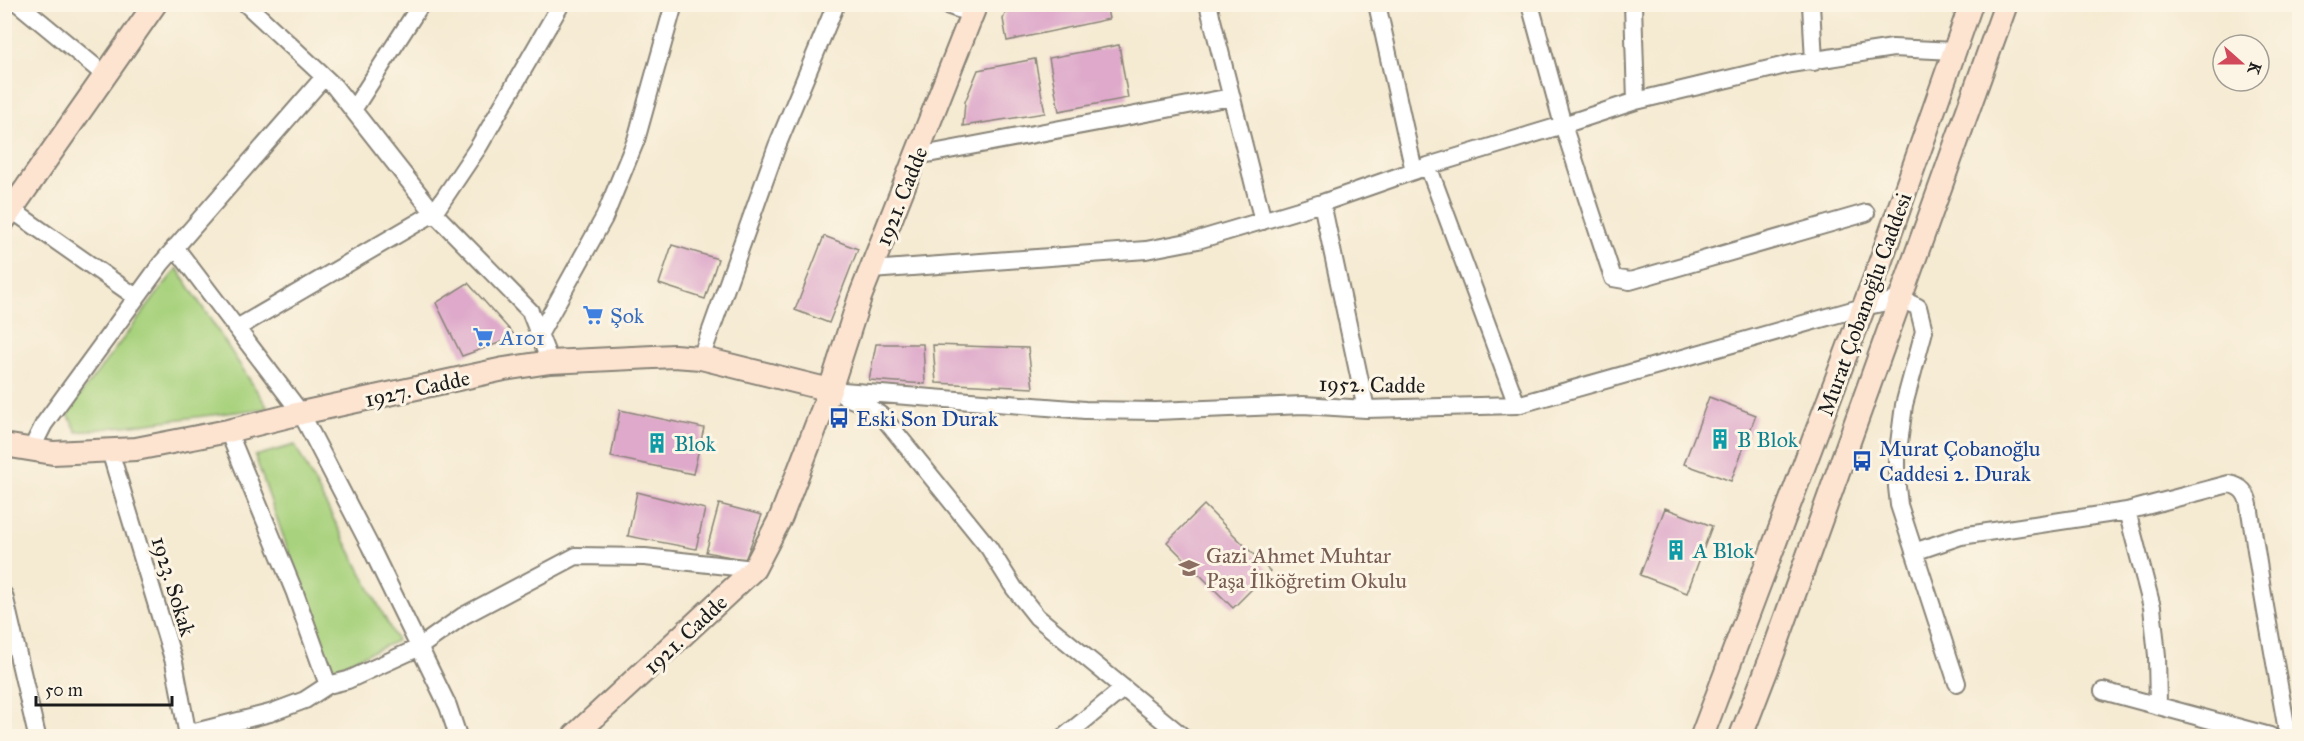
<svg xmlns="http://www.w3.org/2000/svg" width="2304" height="741" font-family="'IM FELL Great Primer',serif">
<rect width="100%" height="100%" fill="#fcf5e5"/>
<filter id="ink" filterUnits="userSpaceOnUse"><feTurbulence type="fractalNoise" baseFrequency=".0167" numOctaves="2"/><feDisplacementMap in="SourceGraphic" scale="12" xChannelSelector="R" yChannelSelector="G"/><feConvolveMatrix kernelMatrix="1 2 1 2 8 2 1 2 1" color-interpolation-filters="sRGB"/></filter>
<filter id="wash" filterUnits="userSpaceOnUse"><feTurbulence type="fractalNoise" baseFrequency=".008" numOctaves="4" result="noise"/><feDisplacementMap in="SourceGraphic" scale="24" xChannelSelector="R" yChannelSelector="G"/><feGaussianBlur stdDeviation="1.35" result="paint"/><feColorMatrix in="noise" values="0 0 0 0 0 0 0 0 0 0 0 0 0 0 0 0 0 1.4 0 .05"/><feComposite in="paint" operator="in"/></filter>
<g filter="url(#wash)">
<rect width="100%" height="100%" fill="#f5ead2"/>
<path fill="#a8d27d" stroke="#62774c" stroke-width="1.5" d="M177,268L268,408L77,432L67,412Z
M295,445L397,641L330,670L255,456Z"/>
<g id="blocks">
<path fill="#dea9ca" d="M1009,4H1106L1109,19L1007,41L1003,19Z
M1119,45L1128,98L1059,111L1049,58Z
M1035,59L1045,113L963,126L965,102L978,70Z
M824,236L858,249L829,323L795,310Z
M672,245L718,259L705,299L659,284Z
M468,283L516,337L462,356L436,303Z
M876,344H923L925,384L869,380Z
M933,345L1028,348L1033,388L936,383Z
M1709,397L1756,415L1731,481L1684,464Z
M620,410L704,428L693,474L611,457Z
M637,492L705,509L696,549L628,536Z
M719,504L762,515L745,560L706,552Z
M1204,505L1270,571L1233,608L1167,542Z
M1665,508L1712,526L1687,593L1640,575Z"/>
</g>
</g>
<g filter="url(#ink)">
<use href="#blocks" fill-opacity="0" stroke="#888377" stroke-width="1.5"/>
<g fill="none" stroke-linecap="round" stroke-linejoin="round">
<g stroke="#888377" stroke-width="20">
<path id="street" d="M19,4L105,75
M246,4L334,86L434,213L530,311L550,362
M944,4L972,14
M1208,4L1263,221
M1377,4L1414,171
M1530,4L1563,125L1613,278L1630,281L1866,213
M1633,4L1636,101
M1811,4L1814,62
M353,110L421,4
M917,156L1231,97
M1428,166L1517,405
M1322,203L1366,409
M12,210L136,297
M175,247L301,413L370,546L448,706L458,736
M871,270L1146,250L1198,240L1322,203L1428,166L1563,125L1636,101L1790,64L1893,48L1954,51
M237,328L434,213L479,146L561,4
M539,335L604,218L636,140L674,4
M701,358L777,146L836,4
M830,390L1085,410L1156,411L1303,405L1366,409L1517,405L1863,307L1901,299L1918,307L1924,331L1904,405L1897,459V487L1899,505L1957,683
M844,396L866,405L883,417L989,548L1014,588L1037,617L1182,736
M228,431L295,593L328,685
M31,450L44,424L161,264L324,77
M110,451L174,662L188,736
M2127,511L2152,607L2157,656L2158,705
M1914,552L1961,536L2127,511L2229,484C2241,486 2247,493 2249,505L2263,595L2288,736
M4,595L37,736
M2103,691L2270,736
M187,734L270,713L305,700L328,685L348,680L418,648L463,616L576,556L645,557L754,569
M1065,736L1124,688"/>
</g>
<g stroke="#888377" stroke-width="26">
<path id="secondary" d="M4,220L155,4
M4,445L53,453L136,449L228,431L301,413L504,369L550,362L674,356L701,358L830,390
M574,736L754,569L781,517L830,390L860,297L976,4
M1702,736L1875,277L1971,4
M1741,736L1773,653L2006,4"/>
</g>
<use href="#street" stroke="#fff" stroke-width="16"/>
<use href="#secondary" stroke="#fde4d1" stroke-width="22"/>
</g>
</g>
<defs>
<g id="supermarket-bare" transform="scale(1.62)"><path d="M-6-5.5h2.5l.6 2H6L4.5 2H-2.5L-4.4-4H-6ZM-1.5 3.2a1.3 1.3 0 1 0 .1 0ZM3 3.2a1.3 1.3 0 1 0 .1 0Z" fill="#3f7fe0" stroke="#fcf5e5" stroke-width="2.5" paint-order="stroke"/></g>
<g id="bus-bare" transform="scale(1.62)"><path d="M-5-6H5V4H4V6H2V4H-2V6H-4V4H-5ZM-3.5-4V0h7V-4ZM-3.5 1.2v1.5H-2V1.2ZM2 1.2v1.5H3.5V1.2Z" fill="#1a4fb4" stroke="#fcf5e5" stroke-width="2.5" paint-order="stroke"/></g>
<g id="building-bare" transform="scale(1.62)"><path d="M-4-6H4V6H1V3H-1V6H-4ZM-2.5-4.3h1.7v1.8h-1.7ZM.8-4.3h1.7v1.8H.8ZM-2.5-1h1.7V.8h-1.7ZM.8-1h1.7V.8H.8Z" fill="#0f9aa8" stroke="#fcf5e5" stroke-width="2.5" paint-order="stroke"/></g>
<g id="school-bare" transform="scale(1.62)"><path d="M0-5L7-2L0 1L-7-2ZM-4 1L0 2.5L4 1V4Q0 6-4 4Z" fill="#8d6e63" stroke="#fcf5e5" stroke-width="2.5" paint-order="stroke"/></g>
</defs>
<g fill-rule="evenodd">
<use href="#supermarket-bare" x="593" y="315"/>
<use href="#supermarket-bare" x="483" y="337"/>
<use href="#bus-bare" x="839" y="418"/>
<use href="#building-bare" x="1720" y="439"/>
<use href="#building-bare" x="657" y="443"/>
<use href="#bus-bare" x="1862" y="461"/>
<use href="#building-bare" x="1676" y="550"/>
<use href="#school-bare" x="1189" y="568"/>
</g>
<g text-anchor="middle" stroke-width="6" stroke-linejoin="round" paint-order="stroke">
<g font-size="22" fill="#1c1c1c" stroke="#fcf5e5">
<text transform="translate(901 196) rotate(-68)" y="8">1921. Cadde</text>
<text transform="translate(1864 304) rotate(-70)" y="8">Murat Çobanoğlu Caddesi</text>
<text transform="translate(1372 384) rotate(1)" y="8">1952. Cadde</text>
<text transform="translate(417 388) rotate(-12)" y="8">1927. Cadde</text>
<text transform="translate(174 586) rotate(73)" y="8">1923. Sokak</text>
<text transform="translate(685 634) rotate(-43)" y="8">1921. Cadde</text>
</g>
<g font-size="22" fill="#366cbe" stroke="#fcf5e5" text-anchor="start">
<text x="610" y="323">Şok</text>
<text x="500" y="345">A101</text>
</g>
<g font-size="22" fill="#164399" stroke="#fcf5e5" text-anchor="start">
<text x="856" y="426">Eski Son Durak</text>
<text x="1879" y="456">Murat Çobanoğlu<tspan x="1879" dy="25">Caddesi 2. Durak</tspan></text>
</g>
<g font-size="22" fill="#0d838f" stroke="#fcf5e5" text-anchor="start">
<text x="1737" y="447">B Blok</text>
<text x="674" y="451">Blok</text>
<text x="1693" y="558">A Blok</text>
</g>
<g font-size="22" fill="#785e54" stroke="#fcf5e5" text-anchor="start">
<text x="1206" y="563">Gazi Ahmet Muhtar<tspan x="1206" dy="25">Paşa İlköğretim Okulu</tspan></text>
</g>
</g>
<rect width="2304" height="741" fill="none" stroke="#fcf5e5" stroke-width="24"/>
<g transform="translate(2241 63) rotate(111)"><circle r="28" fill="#fcf5e5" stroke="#a29e95" stroke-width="1.5"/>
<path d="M0-4.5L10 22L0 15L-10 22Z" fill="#d1495b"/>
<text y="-9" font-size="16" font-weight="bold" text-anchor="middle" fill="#1c1c1c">K</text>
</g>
<path d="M36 696v9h136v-9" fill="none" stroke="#1c1c1c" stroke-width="3"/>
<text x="45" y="696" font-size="18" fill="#1c1c1c" stroke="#fcf5e5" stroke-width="4.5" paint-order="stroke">50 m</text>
</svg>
